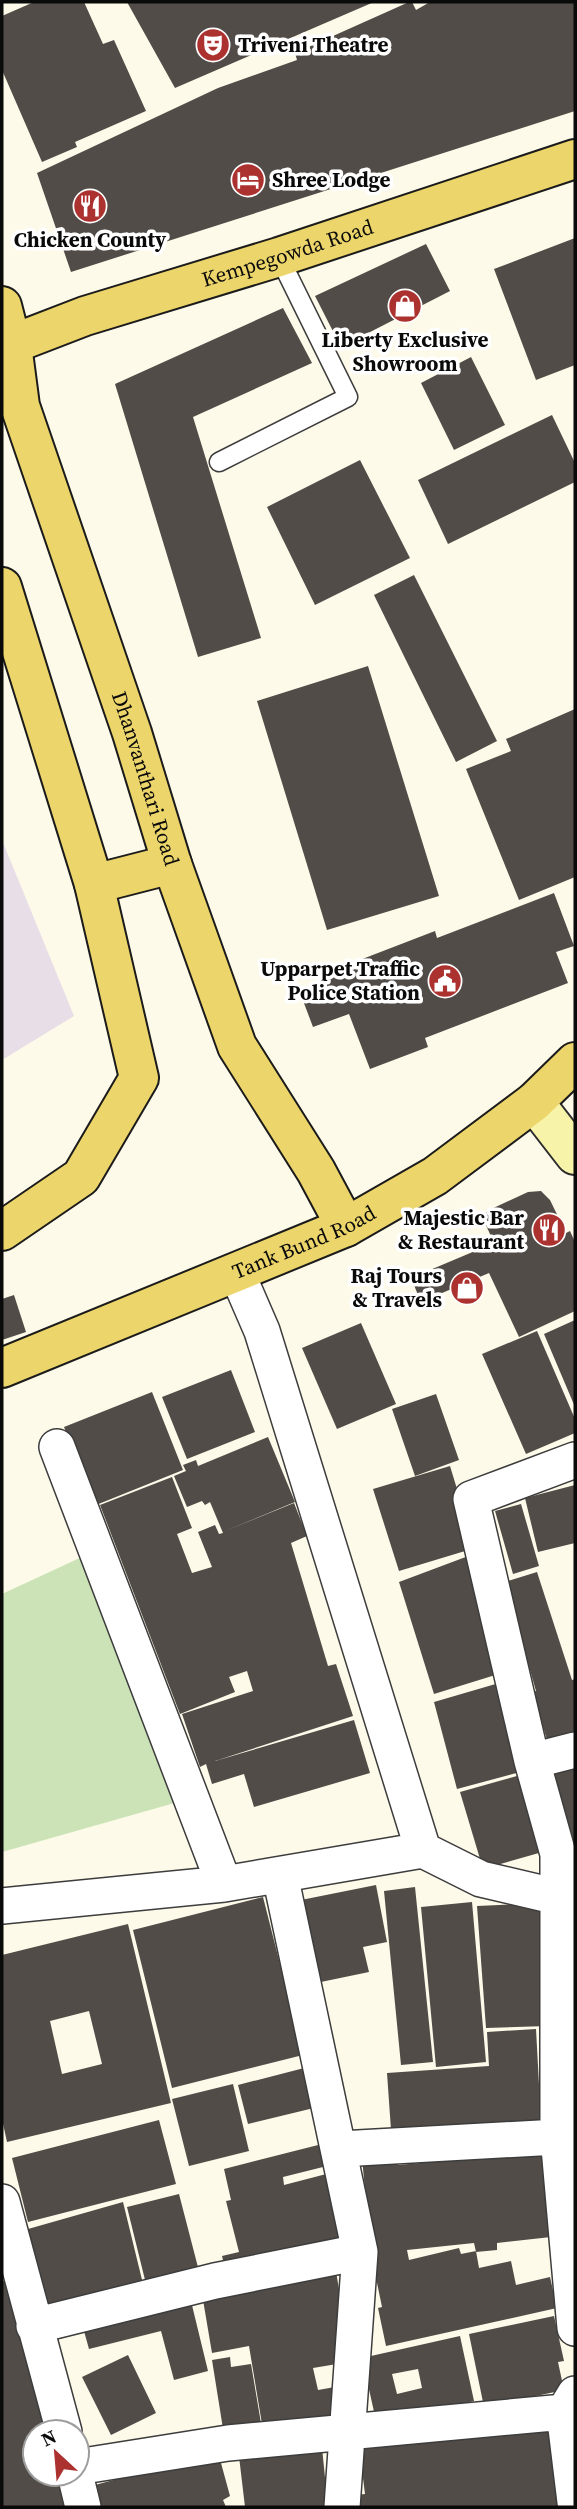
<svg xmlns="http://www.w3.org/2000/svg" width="577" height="2509" font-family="'Source Serif 4',serif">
<rect width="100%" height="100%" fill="#fdfae9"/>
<path fill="#e8dee8" d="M2,840L74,1016L2,1060Z"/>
<path fill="#cbe3b6" d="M84,1556L178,1802L2,1852V1594Z"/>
<path fill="#514c47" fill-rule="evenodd" d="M34,2H84L103,44L114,40L146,111L75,142L77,147L42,162L2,70V16Z
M127,2H374L175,88Z
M409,2H412L416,10L430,2H575V111L71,272L37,173L218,88L297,60L295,53Z
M575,238V365L536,380L494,269Z
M426,244L450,291L341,347L315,296Z
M283,308L312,363L193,417L261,638L198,657L115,384Z
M471,357L505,425L454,450L421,383Z
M552,415L575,463V482L448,544L418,480Z
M360,460L410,558L315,605L267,507Z
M414,575L497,741L456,762L374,595Z
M368,666L439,896L327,930L257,701Z
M575,709V877L519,900L466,769L511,751L506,739Z
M554,893L574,946L556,952L568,983L425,1038L428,1047L370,1069L349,1014L313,1027L299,990L329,979L326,973L435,931L437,938Z
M541,1191L550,1200L566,1233L570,1231L575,1242V1311L519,1337L489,1273L421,1302L411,1278L494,1243L485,1223L487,1211L528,1192Z
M14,1295L26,1332L2,1340V1299Z
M575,1320V1407L544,1334Z
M361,1323L396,1404L337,1429L302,1348Z
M537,1331L575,1419V1433L526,1454L482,1354Z
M231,1370L255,1432L187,1459L162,1397Z
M152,1392L183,1470L96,1505L64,1427Z
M436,1394L459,1460L415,1476L392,1409Z
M268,1437L295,1502L225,1531L294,1503L307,1536L291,1543L328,1666L336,1664L353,1716L215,1761L354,1720L370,1773L254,1807L244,1774L212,1784L206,1764L200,1767L182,1714L253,1691L247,1671L229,1677L235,1692L180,1714L100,1505L172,1477L192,1528L177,1534L192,1573L212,1567L198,1532L215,1525L219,1534L223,1533L210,1502L205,1505L202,1501L187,1507L174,1476L186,1471L183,1465L196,1460L198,1466Z
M450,1466L475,1548L399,1571L373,1489Z
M575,1485V1543L538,1552L525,1498Z
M521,1504L539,1566L513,1574L495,1511Z
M471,1555L505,1672L434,1694L399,1582Z
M537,1572L572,1680L575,1679V1741L550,1749L532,1692L536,1691L505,1582Z
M499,1683L524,1771L457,1789L434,1702Z
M575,1760V1875L547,1766Z
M524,1774L546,1851L483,1869L460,1792Z
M376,1885L387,1942L363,1947L369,1972L316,1983L301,1900Z
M415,1887L433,2062L401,2065L384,1891Z
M263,1897L303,2055L172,2088L133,1930Z
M472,1902L486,2062L436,2067L421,1907Z
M543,1903L547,2026L486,2028L477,1906Z
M128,1924L171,2103L7,2142L2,2119V1955ZM89,2011L102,2064L62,2074L50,2021Z
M536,2029L541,2121L391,2130L387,2073L489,2066L487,2032Z
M308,2067L318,2107L248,2124L238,2085Z
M233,2084L249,2151L189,2166L172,2099Z
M159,2120L176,2184L28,2222L12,2158Z
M326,2143L331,2165L283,2177L284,2185L334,2172L352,2246L226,2273L222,2256L239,2252L226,2201L231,2200L224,2169Z
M551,2146L560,2236L497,2243V2250L476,2252L474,2243L407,2250L409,2260L459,2248L461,2254L476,2251L479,2268L511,2261L516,2285L550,2277L557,2308L386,2346L378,2308L382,2307L371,2254L362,2158L397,2154L398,2165L420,2163L419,2155Z
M179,2194L200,2275L147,2288L127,2207Z
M123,2202L144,2288L41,2313L21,2231Z
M335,2266L346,2329L343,2363L313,2368L318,2390L335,2387L340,2416L263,2430L249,2346L212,2353L202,2294Z
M6,2280L48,2432H35V2474H60L69,2507H2V2282Z
M190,2297L208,2371L174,2380L161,2331L89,2349L82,2324Z
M554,2316L564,2361L558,2362L564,2390L484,2407L469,2334Z
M460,2336L474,2401L377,2425L362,2358ZM418,2369L422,2388L397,2394L392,2374Z
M128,2355L156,2413L111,2435L82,2377Z
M230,2357L231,2367L251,2364L262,2429L224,2435L212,2360Z
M549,2419L565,2507H357L356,2495L365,2494L358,2438Z
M321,2438L328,2507H245L238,2448Z
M218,2452L230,2496L223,2500L226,2507H101L95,2485Z"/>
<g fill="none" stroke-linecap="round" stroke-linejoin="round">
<g stroke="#3d3d3d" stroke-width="21">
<path id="lane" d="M219,462L348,397L279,257"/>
</g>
<g stroke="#3d3d3d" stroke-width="38">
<path id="street" d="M236,1271L262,1331L423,1850
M57,1447L224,1884
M575,1460L471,1499L532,1761L558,1854V2136L575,2328
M532,1761L575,1750
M280,1875L360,2252L342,2507
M2,1906L224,1884L423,1850L481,1879L575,1901
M340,2149L575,2136
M2,2202L64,2432
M34,2326L215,2281L360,2252
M575,2394L564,2412L575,2502
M77,2467L228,2443L575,2411
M75,2474L83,2507"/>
</g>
<g stroke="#2c2c2c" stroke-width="42">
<path id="secondary" d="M534,1102L575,1155"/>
</g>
<g stroke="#1b1b1b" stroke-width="42">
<g id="primary">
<path id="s1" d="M2,306L12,345L20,406L132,733L172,864L237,1046L316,1171L346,1227"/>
<path id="s2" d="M2,348L85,316L279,257L575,159"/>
<path d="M2,587L94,884L139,1078L81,1177L2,1231"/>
<path d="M94,884L172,864"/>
<path id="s3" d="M2,1368L346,1227L435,1176L534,1102L575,1062"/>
</g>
</g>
<use href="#lane" stroke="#fff" stroke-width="18"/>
<use href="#street" stroke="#fff" stroke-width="35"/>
<use href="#secondary" stroke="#f7f4a9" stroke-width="38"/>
<use href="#primary" stroke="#ecd56a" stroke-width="38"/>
</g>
<defs>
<g id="theatre-disc" transform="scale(1.75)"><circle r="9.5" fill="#ac3230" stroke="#fff"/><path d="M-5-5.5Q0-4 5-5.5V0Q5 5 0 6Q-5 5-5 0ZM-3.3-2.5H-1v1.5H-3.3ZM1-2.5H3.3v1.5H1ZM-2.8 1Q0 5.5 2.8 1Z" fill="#fff"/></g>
<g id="hotel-disc" transform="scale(1.75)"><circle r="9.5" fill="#ac3230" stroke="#fff"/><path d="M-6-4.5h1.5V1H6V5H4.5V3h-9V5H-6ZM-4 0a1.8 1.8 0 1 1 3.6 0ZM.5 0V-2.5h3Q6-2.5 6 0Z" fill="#fff"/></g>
<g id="restaurant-disc" transform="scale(1.75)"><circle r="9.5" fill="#ac3230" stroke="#fff"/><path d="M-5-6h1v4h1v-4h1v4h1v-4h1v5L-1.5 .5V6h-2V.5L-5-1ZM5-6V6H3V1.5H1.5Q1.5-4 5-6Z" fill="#fff"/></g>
<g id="shop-disc" transform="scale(1.75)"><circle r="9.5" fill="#ac3230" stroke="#fff"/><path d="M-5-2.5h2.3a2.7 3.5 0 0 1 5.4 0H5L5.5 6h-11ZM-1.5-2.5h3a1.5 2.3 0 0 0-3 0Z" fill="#fff"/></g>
<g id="civic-disc" transform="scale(1.75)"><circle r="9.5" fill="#ac3230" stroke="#fff"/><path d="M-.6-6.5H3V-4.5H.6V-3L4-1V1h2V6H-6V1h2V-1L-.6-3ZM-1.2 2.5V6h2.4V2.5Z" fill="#fff"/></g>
</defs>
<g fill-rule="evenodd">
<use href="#theatre-disc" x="213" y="45"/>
<use href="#hotel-disc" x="248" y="180"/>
<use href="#restaurant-disc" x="90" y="206"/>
<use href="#shop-disc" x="405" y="306"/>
<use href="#civic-disc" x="445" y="981"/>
<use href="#restaurant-disc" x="549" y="1230"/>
<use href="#shop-disc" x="467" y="1288"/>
</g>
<g text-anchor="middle" stroke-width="7" stroke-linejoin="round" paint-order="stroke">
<g font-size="21" font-weight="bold" fill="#0a0a0a" stroke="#fff" text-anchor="end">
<text x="238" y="52" text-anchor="start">Triveni Theatre</text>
<text x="272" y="187" text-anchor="start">Shree Lodge</text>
<text x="90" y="247" text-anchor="middle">Chicken County</text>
<text x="405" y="347" text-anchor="middle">Liberty Exclusive<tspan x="405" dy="24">Showroom</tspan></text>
<text x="420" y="976">Upparpet Traffic<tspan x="420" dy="24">Police Station</tspan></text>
<text x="524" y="1225">Majestic Bar<tspan x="524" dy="24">&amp; Restaurant</tspan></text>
<text x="442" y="1283">Raj Tours<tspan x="442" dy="24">&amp; Travels</tspan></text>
</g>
<g font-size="21" fill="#0a0a0a" stroke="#fff">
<text dy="7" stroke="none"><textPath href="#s2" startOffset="301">Kempegowda Road</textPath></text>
<text dy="7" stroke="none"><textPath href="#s1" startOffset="495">Dhanvanthari Road</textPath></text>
<text dy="7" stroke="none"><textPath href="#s3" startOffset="327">Tank Bund Road</textPath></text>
</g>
</g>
<rect width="577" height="2509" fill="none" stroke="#0a0a0a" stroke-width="7"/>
<g transform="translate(56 2453) rotate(334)"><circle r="33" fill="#ffffff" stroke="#9d9d9d" stroke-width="2"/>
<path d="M0-5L12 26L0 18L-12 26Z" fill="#ac3230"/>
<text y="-10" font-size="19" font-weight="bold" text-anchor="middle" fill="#0a0a0a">N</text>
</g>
</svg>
